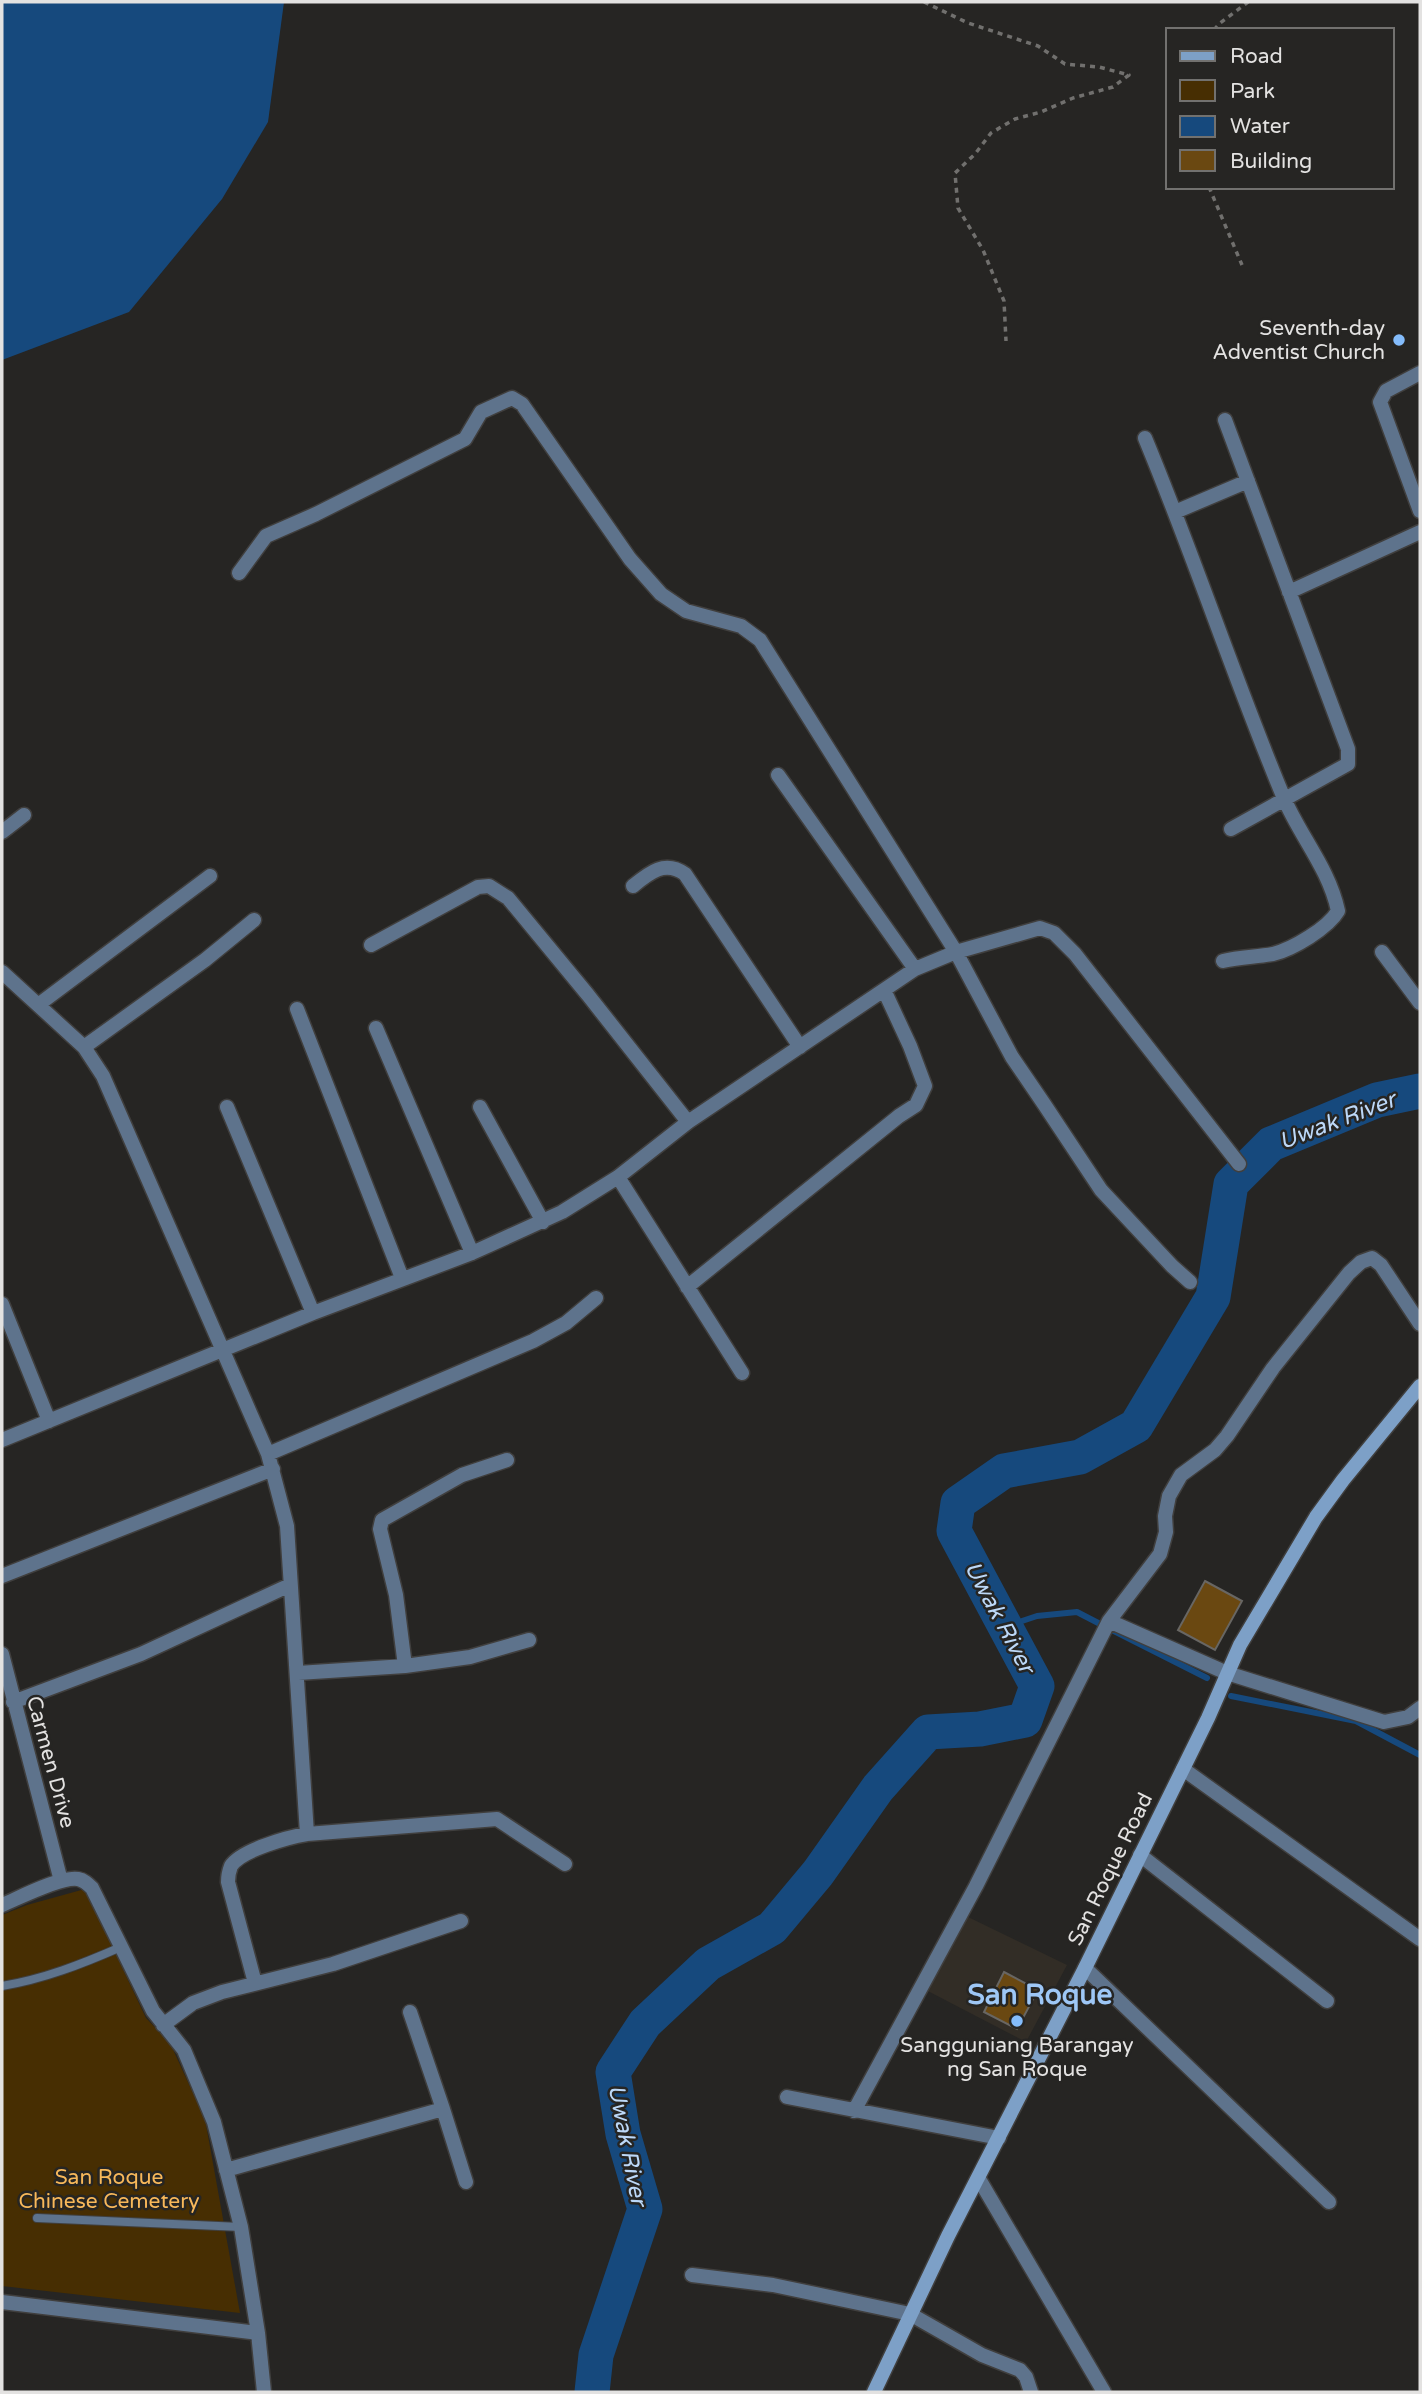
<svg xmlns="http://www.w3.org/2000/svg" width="1422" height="2394" font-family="'Varela Round',sans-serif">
<rect width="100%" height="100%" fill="#262523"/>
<path fill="#322d26" d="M966,1916L1067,1965L1026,2042L924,1989Z"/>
<path fill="#472e02" d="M85,1889L146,2018L170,2043L205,2119L240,2313L2,2286V1915L27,1905Z"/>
<path fill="#16497d" d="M2,2H284L268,122L222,199L129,312L2,360Z"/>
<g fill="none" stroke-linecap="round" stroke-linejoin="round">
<path stroke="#16497d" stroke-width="6" d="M1022,1621L1037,1616L1077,1612L1104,1626
M1110,1629L1207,1678
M1231,1696L1356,1721L1420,1755"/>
<path stroke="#16497d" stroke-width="35" d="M592,2392L596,2355L645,2209L623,2134L613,2072L645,2023L708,1964L772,1928L818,1873L878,1788L928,1732L980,1729L1025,1720L1037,1686L954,1531L958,1503L1004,1471L1080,1457L1136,1426L1213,1297L1231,1184L1271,1144L1377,1100L1420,1091"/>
</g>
<path fill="#6a4811" stroke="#686663" stroke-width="2" d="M1205,1581L1242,1601L1215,1650L1178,1630Z
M1004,1972L1038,1990L1017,2029L984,2012Z"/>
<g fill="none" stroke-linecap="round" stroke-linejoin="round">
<g stroke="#403f3e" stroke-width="10">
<path id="lane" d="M2,1986C44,1979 82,1964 121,1947
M37,2218L241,2227"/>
</g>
<g stroke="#403f3e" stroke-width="17">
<path id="street" d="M1420,373L1386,391L1380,402L1420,511
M1225,420L1348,749V764L1231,829
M1145,438C1194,556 1234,678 1283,796C1299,835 1329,868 1338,911C1328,928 1293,949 1273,954C1256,957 1240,957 1223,961
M1175,512L1248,481
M239,573L266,536L316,514L465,439L481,412L512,398L522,404L630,559L661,594L686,611L741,626L760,640L956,952L1012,1057L1044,1104L1101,1190L1172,1266L1190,1282
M1289,592L1420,532
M778,775L915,969
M2,832L24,815
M633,886C650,872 665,860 685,874L800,1047
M371,945L478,887L489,886L508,898L588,995L688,1122
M1382,952L1420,1003
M2,972L84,1047L103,1076L268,1454L287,1526L307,1834C289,1837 241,1850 231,1866C229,1871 228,1877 228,1882L255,1983
M38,1005L210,876
M297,1009L402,1278
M376,1028L472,1253
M84,1047L205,960L254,920
M227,1107L313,1313
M480,1107L543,1222
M618,1177L742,1373
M687,1287L899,1116L916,1105L925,1086L910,1046L884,990
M2,1304L49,1421
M2,1440L313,1313L472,1253L562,1212L618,1177L688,1122L915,969L956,952L1040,928L1054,933L1075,954L1239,1164
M268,1454L533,1341L566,1323L596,1298
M2,1576L273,1469
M1109,1621L1227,1673L1384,1722L1408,1717L1420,1708
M2,1654L61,1881
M405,1666L396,1595L380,1529L382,1520L462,1475L507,1460
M298,1673L405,1666L470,1657L529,1640
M13,1702L141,1654L290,1585
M1183,1769L1420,1939
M307,1834L497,1819L565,1864
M1140,1855L1327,2001
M2,1905C19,1898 61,1876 78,1879C84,1880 88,1884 92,1888L153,2011L184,2050L214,2122L241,2227L258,2333L264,2392
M1085,1968L1329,2202
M163,2025L193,2003L222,1992L333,1964L461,1921
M787,2097L999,2138
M443,2109L466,2182
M854,2111L976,1886L1109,1621L1160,1554L1166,1532L1165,1516L1169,1496L1181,1475L1215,1450L1227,1436L1273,1368L1349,1273L1361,1262L1372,1258L1381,1265L1420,1324
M226,2170L443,2109L410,2012
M979,2179L1104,2392
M692,2275L773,2285L910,2314L982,2355L1020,2370L1026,2377L1031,2392
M2,2302L258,2333"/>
</g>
<g stroke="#403f3e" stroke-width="17">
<path id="secondary" d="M874,2392L948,2236L1085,1968L1208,1718L1240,1645L1316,1517L1343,1480L1420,1386"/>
</g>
<path stroke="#71706e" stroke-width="3.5" stroke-dasharray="5 5" stroke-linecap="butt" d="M924,2L968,23L1038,46L1065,64L1099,67L1129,75L1113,87L1073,98L1041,112L1015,119L991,133L975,154L955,173L958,208L983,250L1004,301L1006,341
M1214,30L1220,23L1248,2
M1209,187L1242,265"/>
<use href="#lane" stroke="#5e738c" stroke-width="8"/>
<use href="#street" stroke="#5e738c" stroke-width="14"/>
<use href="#secondary" stroke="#7da0c7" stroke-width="14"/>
</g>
<g fill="#84bcfb" stroke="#262523" stroke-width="2.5">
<circle cx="1399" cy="340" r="7"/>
<circle cx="1017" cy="2021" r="7"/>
</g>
<g text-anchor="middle" stroke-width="5" stroke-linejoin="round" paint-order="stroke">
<g font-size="21" fill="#e3e2e1" stroke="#262523" text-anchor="end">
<text x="1385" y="335">Seventh-day<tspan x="1385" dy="24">Adventist Church</tspan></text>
<text x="1017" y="2052" text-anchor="middle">Sangguniang Barangay<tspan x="1017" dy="24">ng San Roque</tspan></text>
</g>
<g font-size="21" fill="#e3e2e1" stroke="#262523">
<text transform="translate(51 1762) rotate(75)" y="7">Carmen Drive</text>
<text transform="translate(1110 1869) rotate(-64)" y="7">San Roque Road</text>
</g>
<g font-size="21" fill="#f8b85a" stroke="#262523">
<text x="109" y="2184">San Roque<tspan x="109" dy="24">Chinese Cemetery</tspan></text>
</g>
<g font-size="23" font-style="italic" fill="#bcd8f8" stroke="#262523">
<text transform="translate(1337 1120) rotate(-21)" y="8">Uwak River</text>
<text transform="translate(1000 1617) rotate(62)" y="8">Uwak River</text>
<text transform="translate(628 2145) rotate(79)" y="8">Uwak River</text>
</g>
<g font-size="28" font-weight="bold" fill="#9ec7f6" stroke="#262523">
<text x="1040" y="2004">San Roque</text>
</g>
</g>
<rect width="1422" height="2394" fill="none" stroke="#e3e2e1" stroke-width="7"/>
<rect x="1166" y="28" width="228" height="161" fill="#262523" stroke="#72716f" stroke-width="2"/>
<rect x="1180" y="51" width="35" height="10" fill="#7da0c7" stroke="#72716f" stroke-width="2"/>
<text x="1230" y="63" font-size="21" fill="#e3e2e1">Road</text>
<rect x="1180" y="80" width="35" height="21" fill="#472e02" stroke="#72716f" stroke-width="2"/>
<text x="1230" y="98" font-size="21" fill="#e3e2e1">Park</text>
<rect x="1180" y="116" width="35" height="21" fill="#16497d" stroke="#72716f" stroke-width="2"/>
<text x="1230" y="133" font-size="21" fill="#e3e2e1">Water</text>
<rect x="1180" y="150" width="35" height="21" fill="#6a4811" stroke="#72716f" stroke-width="2"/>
<text x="1230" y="168" font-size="21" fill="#e3e2e1">Building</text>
</svg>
